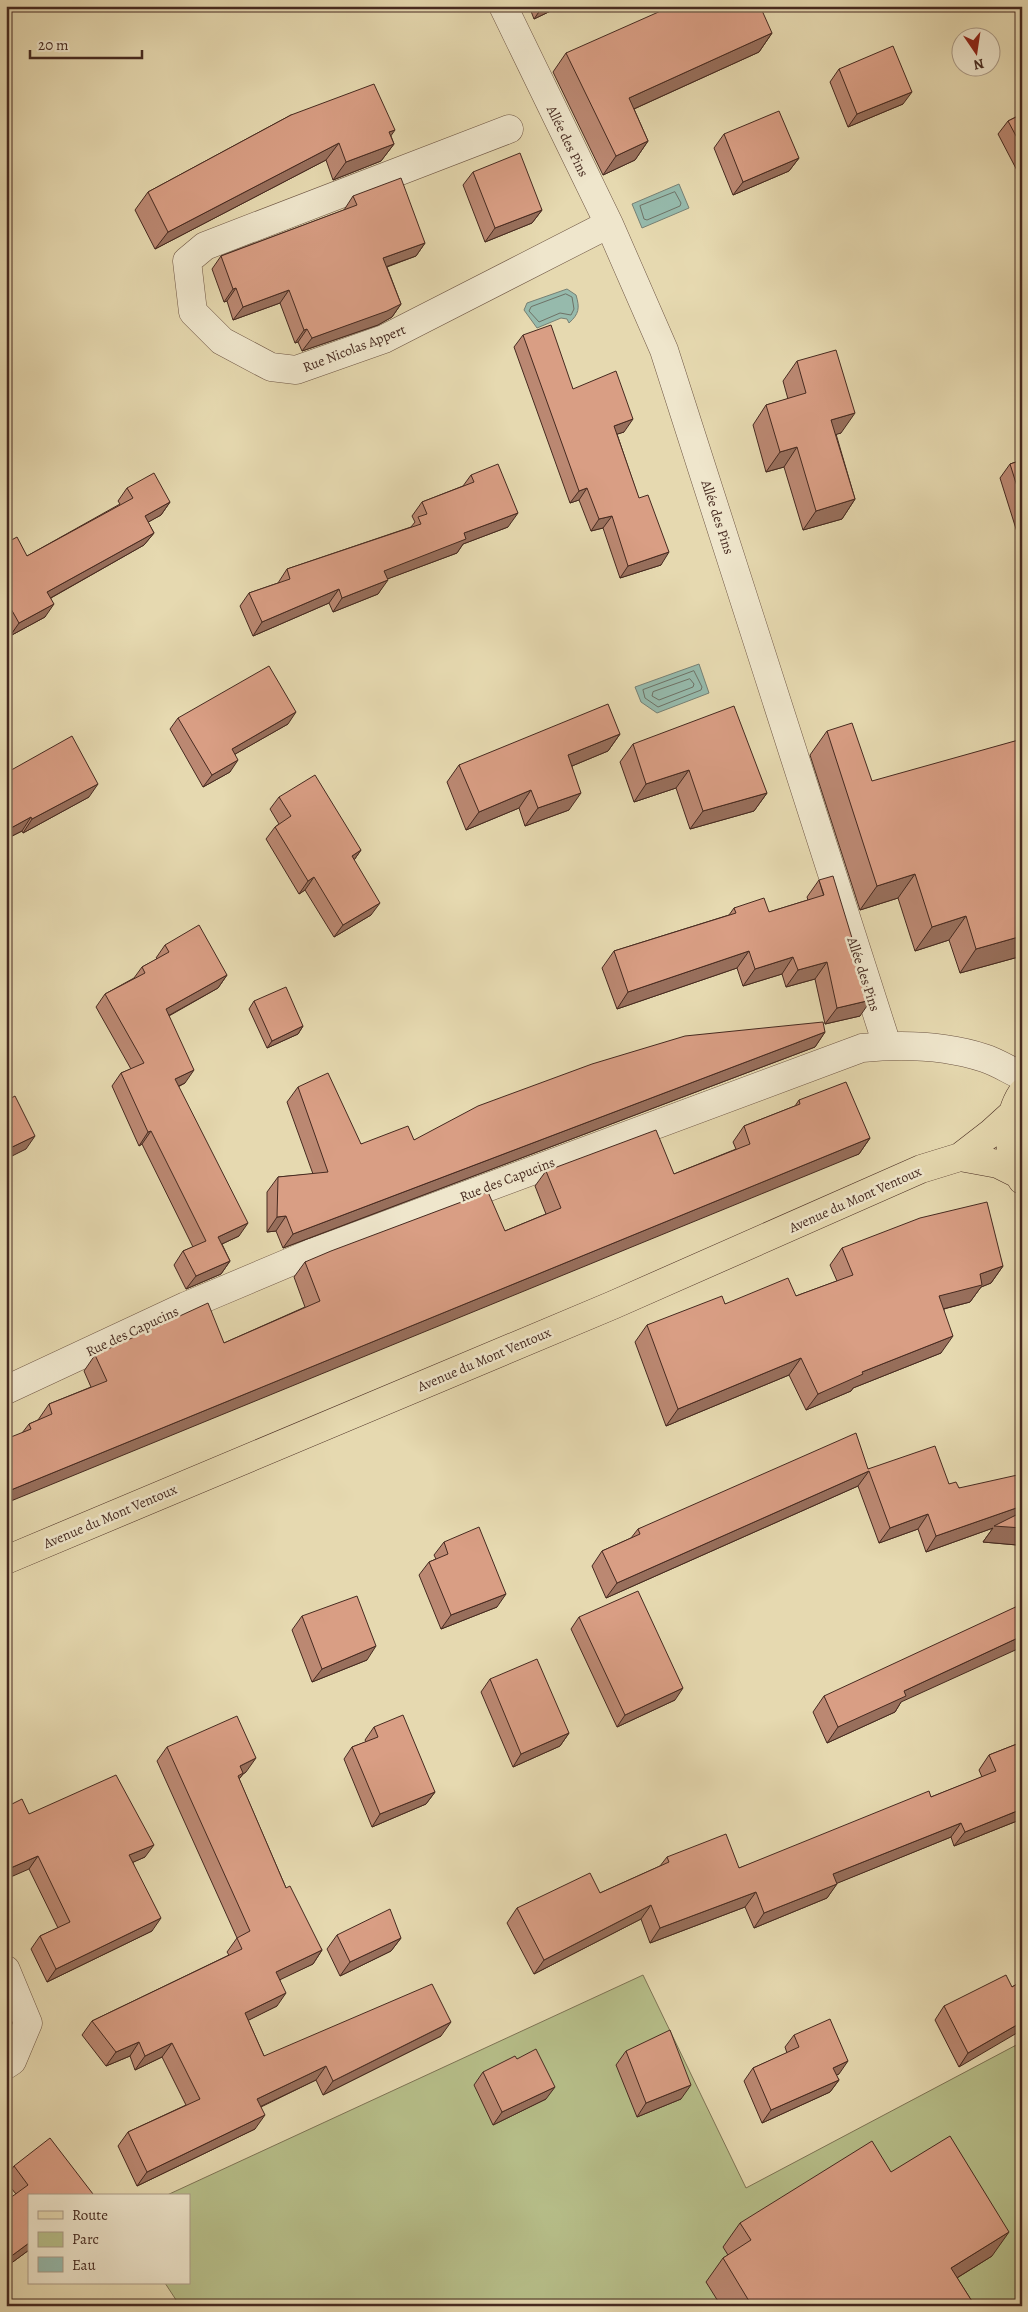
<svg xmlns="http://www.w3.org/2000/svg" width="1028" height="2312" font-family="Alegreya,serif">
<rect width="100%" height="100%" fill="#e6d9b0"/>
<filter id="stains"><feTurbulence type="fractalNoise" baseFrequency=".004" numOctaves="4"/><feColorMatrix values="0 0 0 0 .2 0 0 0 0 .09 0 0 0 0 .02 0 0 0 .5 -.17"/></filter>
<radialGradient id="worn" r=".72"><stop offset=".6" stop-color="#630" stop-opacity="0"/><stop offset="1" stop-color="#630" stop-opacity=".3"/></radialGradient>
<path fill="#b7bf8a" stroke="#7e7455" d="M643,1975L746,2188L1022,2042V2306H180L165,2283H189V2196H165Z"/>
<path fill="#96baac" stroke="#768074" d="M679,184L689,208L642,228L632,204Z
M567,289L576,295C580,308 579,314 569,323L567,319L561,318L537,328L524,310L527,303Z
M699,664L709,693L657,713L641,702L635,687Z"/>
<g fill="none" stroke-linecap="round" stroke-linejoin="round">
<path stroke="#6e7266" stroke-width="1" d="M675,192L681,203L680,206L647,220L644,219L640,206Z
M566,294L572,297L574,309L571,315L560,313L539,322L529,311L531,307Z
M694,671L702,687L701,690L658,707L645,698L643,690Z
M690,679L694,684L693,687L659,700L652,696L653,692Z"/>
<g stroke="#6e5644" stroke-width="29">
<path id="minor" d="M503,6L609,224L664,350L887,1045
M509,129L205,246L187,261L193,312L222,341L271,367L296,370L384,339L609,224
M6,1390L186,1306L314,1252L862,1048C903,1044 944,1045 984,1058C997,1062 1009,1070 1022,1076
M6,1970L28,2023L12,2061L6,2065"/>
</g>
<g stroke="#462a20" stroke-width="29">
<path id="major" d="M1022,1093C1006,1117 1006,1155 1022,1180
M960,1157L998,1164L1018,1174
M6,1560L613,1305L921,1169L960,1157L991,1133L1013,1113"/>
</g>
<use href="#minor" stroke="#efe6cc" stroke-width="28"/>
<use href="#major" stroke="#e6d9b0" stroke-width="28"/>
</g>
<path fill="#bb8872" stroke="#462a20" d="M529,6H561L534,19Z
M772,33L759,52L634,109L648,141L635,160L603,175L553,72L566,53Z
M839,69L903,104L848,127L830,82Z
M1022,114V180L998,134L1008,121Z
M291,115L391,136L394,144L381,161L333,180L326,160L155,249L135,210L148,192Z
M724,134L799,158L789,171L733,195L714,148Z
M473,172L542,210L532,223L485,242L463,185Z
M353,196L425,243L416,256L387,267L401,304L392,317L378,325L302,351L298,342L295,343L280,303L233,320L227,301L224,302L212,269L221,256L344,210Z
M523,335L573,389L624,432L617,434L661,565L620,578L603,528L591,531L579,500L570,503L514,347Z
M797,361L841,433L836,434L855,499L842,519L803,530L784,467L766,472L753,425L766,405L788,399L783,381Z
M1022,460V530L1017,532L1000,478L1010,464Z
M471,475L508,527L463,544L457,553L387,579L378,594L333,612L329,603L253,636L240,606L249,593L278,583L287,569L411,527L415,522L412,516L422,502L463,486Z
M127,488L170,502L161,515L148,522L154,533L144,545L51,598L45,617L10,636L6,630V543L27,556L120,504L118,501Z
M178,718L288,724L235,754L230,772L203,787L170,729Z
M827,731L872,781L1022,956L960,973L949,940L915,951L898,898L860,910L810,755Z
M620,734L608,751L572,766L569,810L525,826L519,808L466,830L447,782L459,765Z
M633,744L767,793L754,811L690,829L676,788L634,802L620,762Z
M6,773L89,797L23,833L22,831L6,839Z
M279,797L361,850L354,860L371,915L334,937L305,890L299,894L266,839L275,827L279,824L270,809Z
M819,880L860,1016L825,1024L815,979L786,987L782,974L743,986L737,968L617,1009L602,968L614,951L729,915L734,908L769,912L808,900L807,897Z
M165,945L227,975L218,988L169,1016L185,1083L178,1087L239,1236L222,1244L230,1261L221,1274L186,1289L174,1265L183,1251L193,1247L142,1144L139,1146L112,1086L121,1073L131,1069L96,1007L105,994L134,978L142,967L157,959L156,958Z
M254,1001L303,1026L298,1034L267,1048L249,1009Z
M825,1032L815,1047L283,1248L276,1231L267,1232V1192L278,1177L313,1174L287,1102L298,1087L361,1144L414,1140Z
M799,1100L870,1138L859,1154L22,1433L29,1424L38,1420L49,1404L91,1387L84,1371L95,1355L224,1343L305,1307L294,1277L305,1262L505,1231L546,1214L535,1186L546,1171L674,1174L736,1149L733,1142L744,1126L795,1106Z
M842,1248L1003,1266L991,1283L981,1287L970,1302L944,1309L941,1353L853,1388L851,1391L806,1410L789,1375L666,1426L635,1342L647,1325L725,1304L796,1296L837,1281L830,1265Z
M868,1469L949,1484L959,1488L1022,1506V1548L1019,1549L1017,1545L983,1542L993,1528L926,1552L918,1529L879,1543L858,1486L606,1598L592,1566L602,1551L631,1538L638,1529Z
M444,1542L497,1607L441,1629L419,1575L429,1562L436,1559L434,1555Z
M302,1616L367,1660L312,1682L292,1630Z
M579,1617L675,1700L617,1727L571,1629Z
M490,1679L569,1733L560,1746L513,1767L481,1692Z
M824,1696L901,1702L895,1712L827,1743L813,1712Z
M374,1727L435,1792L426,1804L372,1827L344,1759L352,1747L366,1742L365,1740Z
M1022,1742V1819L954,1846L951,1837L837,1883L827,1898L754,1928L745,1907L650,1943L641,1919L534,1974L507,1923L517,1908L600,1893L660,1866L667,1857L739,1868L931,1797L982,1777L979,1770L989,1755Z
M167,1747L246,1772L243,1774L239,1779L286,1888L322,1950L313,1964L280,1979L277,2006L248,2020L264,2056L441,2036L323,2095L316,2080L261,2107L255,2129L137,2186L118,2146L128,2132L186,2105L162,2057L135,2070L130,2056L106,2066L82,2035L92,2021L229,1955L227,1952L237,1938L157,1761Z
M29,1814L145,1857L133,1862L152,1931L47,1982L31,1949L40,1936L58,1928L29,1869Z
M337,1935L401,1938L391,1951L340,1976L327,1949Z
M1022,1981L959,2067L935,2020L944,2006L1012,1987Z
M794,2035L839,2074L836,2075L839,2080L830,2092L762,2123L744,2081L753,2068L787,2053L785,2047Z
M626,2051L681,2099L637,2117L616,2065Z
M483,2072L546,2099L493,2125L474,2085Z
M14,2166L93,2194L29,2196V2250L6,2267L16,2194L6,2182V2177Z
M891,2172L992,2256L957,2278L975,2306H721L706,2282L723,2258L728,2255L723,2247L740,2223Z"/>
<path fill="#986f5c" stroke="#462a20" d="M543,6H561L534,19Z
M772,33L759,52L616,117L629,98Z
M912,92L903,104L848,127L857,114Z
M395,130L383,147L389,132Z
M648,141L635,160L603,175L616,156Z
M339,143L326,160L155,249L168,232Z
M394,144L381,161L333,180L346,162Z
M799,158L789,171L733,195L743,182Z
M542,210L532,223L485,242L495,228Z
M425,243L416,256L374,271L383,258Z
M236,288L227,301L224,302L233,289Z
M289,290L280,303L233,320L243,307Z
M401,304L392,317L378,325L302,351L312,338Z
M307,329L298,342L295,343L304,330Z
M855,413L841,433L818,440L831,420Z
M633,419L624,432L605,438L614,426Z
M797,447L784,467L766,472L780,452Z
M587,488L579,500L570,503L579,491Z
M855,499L842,519L803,530L816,511Z
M170,502L161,515L136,529L145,516Z
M518,513L508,527L463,544L457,553L374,584L384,571L464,533Z
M612,516L603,528L591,531L599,519Z
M1022,525V530L1017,532Z
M154,533L144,545L38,605L47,592Z
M669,552L661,565L620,578L628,566Z
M388,580L378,594L333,612L342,598Z
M339,589L329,603L253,636L262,622Z
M54,604L45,617L10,636L19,623Z
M296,712L288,724L223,761L232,749Z
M620,734L608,751L555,773L568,755Z
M238,760L230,772L203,787L212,775Z
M689,770L676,788L634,802L646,784Z
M98,784L89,797L23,833L32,819Z
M531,790L519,808L466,830L479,812Z
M581,793L569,810L525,826L538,808Z
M767,793L754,811L690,829L703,811Z
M31,817L22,831L6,839V835L11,828Z
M361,850L352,863V856Z
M915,874L898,898L860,910L877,886Z
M314,877L305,890L299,894L308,881Z
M380,903L371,915L334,937L343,925Z
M966,916L949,940L915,951L932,927Z
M1022,936V956L960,973L976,949Z
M749,951L737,968L617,1009L628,992Z
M793,957L782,974L743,986L755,969Z
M827,962L815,979L786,987L798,970Z
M227,975L218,988L157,1022L166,1009Z
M871,1000L860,1016L825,1024L837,1008Z
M303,1026L298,1034L267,1048L272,1041Z
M825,1032L815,1047L283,1248L293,1234Z
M194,1070L185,1083L166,1092L175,1079Z
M151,1131L142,1144L139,1146L148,1132Z
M35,1136L26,1149L6,1159V1150Z
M870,1138L859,1154L6,1503V1492Z
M286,1216L276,1231L267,1232L277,1217Z
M248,1223L239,1236L209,1250L218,1237Z
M230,1261L221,1274L186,1289L196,1276Z
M1003,1266L991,1283L981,1287L970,1302L927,1313L939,1296L980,1274Z
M953,1336L941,1353L853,1388L851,1391L806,1410L818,1394L862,1372Z
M801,1358L789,1375L666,1426L678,1409Z
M869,1471L858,1486L606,1598L617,1583Z
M1022,1506V1539L1017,1545L983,1542L993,1528L926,1552L936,1536Z
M928,1514L918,1529L879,1543L890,1528Z
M506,1594L497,1607L441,1629L451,1615Z
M1022,1636V1647L901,1702L895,1712L827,1743L838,1727L904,1691Z
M376,1646L367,1660L312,1682L322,1669Z
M683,1688L675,1700L617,1727L625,1715Z
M569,1733L560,1746L513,1767L521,1754Z
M256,1758L246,1772L243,1774L233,1787L240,1766Z
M435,1792L426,1804L372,1827L380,1814Z
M1022,1809V1819L954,1846L965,1832Z
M961,1823L951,1837L823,1889L833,1874Z
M154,1845L145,1857L120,1868L129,1855Z
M38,1856L29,1869L6,1879V1870Z
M837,1884L827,1898L754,1928L764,1913Z
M756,1892L745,1907L650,1943L660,1928Z
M651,1905L641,1919L534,1974L544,1960Z
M161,1918L152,1931L47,1982L56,1969Z
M401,1938L391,1951L340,1976L350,1962Z
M322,1950L313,1964L267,1986L276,1972Z
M286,1993L277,2006L235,2027L245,2013Z
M451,2022L441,2036L323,2095L333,2081Z
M1022,2022V2030L959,2067L968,2053Z
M139,2042L130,2056L106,2066L116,2052Z
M172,2043L162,2057L135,2070L145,2056Z
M848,2061L839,2074L824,2081L833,2068Z
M326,2066L316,2080L247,2113L257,2099Z
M839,2080L830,2092L762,2123L771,2110Z
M691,2085L681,2099L637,2117L646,2103Z
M555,2087L546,2099L493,2125L502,2112Z
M265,2115L255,2129L137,2186L147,2172Z
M1009,2232L992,2256L934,2292L951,2268Z
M29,2243V2250L6,2267V2260Z"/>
<path fill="#d99e84" stroke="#462a20" d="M672,6H760L772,33L629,98L648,141L616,156L566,53Z
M893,46L912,92L857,114L839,69Z
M374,84L395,130L389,132L394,144L346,162L339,143L168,232L148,192L291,115Z
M779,111L799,158L743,182L724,134Z
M1022,114V147L1008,121Z
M520,153L542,210L495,228L473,172Z
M401,178L425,243L383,258L401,304L387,311L312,338L307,329L304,330L289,290L243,307L236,288L233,289L221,256L357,205L353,196Z
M551,325L573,389L616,371L633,419L614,426L639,498L648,495L669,552L628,566L612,516L599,519L587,488L579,491L523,335Z
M836,350L855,413L831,420L855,499L816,511L797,447L780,452L766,405L806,393L797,361Z
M1022,460V502L1010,464Z
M498,464L518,513L464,533L466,539L384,571L388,580L342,598L339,589L262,622L249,593L290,579L287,569L421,524L418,517L427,514L422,502L474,482L471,475Z
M154,473L170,502L145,516L154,533L47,592L54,604L19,623L6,600V543L17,537L27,556L133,498L127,488Z
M269,666L296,712L232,749L238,760L212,775L178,718Z
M608,704L620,734L568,755L581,793L538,808L531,790L479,812L459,765Z
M734,706L767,793L703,811L689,770L646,784L633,744Z
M852,723L872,781L1022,739V936L976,949L966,916L932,927L915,874L877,886L827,731Z
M72,736L98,784L32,819L31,817L11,828L6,819V773Z
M315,775L361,850L352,856L380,903L343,925L314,877L308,881L275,827L291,816L279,797Z
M833,876L871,1000L837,1008L827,962L798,970L793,957L755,969L749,951L628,992L614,951L736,913L734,908L764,898L769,912L824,895L819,880Z
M199,925L227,975L166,1009L194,1070L175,1079L248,1223L218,1237L230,1261L196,1276L183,1251L206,1241L151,1131L148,1132L121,1073L144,1063L105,994L145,973L142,967L169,952L165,945Z
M286,987L303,1026L272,1041L254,1001Z
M823,1022L825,1032L293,1234L286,1216L277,1217L278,1177L328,1172L298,1087L328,1073L361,1144L408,1126L414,1140L478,1106L592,1064L685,1036Z
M846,1082L870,1138L6,1492V1439L31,1429L29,1424L52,1414L49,1404L107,1381L95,1355L208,1303L224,1343L320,1301L305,1262L331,1251L488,1192L505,1231L561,1208L546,1171L656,1130L674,1174L750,1144L744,1126L800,1104L799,1100Z
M15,1096L35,1136L6,1150V1101Z
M987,1202L1003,1266L980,1274L982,1285L939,1296L953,1336L862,1372L863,1374L818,1394L801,1358L678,1409L647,1325L722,1296L725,1304L788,1278L796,1296L853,1275L842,1248L920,1218Z
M856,1433L868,1469L935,1446L949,1484L956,1482L959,1488L1022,1474V1506L936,1536L928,1514L890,1528L869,1471L617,1583L602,1551L640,1534L638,1529Z
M1022,1512V1528L994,1526Z
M479,1527L506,1594L451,1615L429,1562L448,1554L444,1542Z
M638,1591L683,1688L625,1715L579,1617Z
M357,1596L376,1646L322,1669L302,1616Z
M1022,1604V1636L904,1691L906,1696L838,1727L824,1696Z
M537,1659L569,1733L521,1754L490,1679Z
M403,1715L435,1792L380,1814L352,1747L378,1737L374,1727Z
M237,1716L256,1758L240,1766L243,1773L238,1776L286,1888L290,1886L322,1950L276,1972L286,1993L245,2013L264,2056L432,1984L451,2022L333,2081L326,2066L257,2099L265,2115L147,2172L128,2132L200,2099L172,2043L145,2056L139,2042L116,2052L92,2021L242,1949L237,1938L250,1931L167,1747Z
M1022,1742V1809L965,1832L961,1823L833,1874L837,1884L764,1913L756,1892L660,1928L651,1905L544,1960L517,1908L590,1873L600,1893L669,1862L667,1857L726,1834L739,1868L929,1791L931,1797L996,1771L989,1755Z
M116,1775L154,1845L129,1855L161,1918L56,1969L40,1936L70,1922L38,1856L6,1870V1807L22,1799L29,1814Z
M390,1909L401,1938L350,1962L337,1935Z
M1006,1975L1012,1987L1022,1981V2022L968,2053L944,2006Z
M830,2019L848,2061L833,2068L839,2080L771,2110L753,2068L799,2047L794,2035Z
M670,2030L691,2085L646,2103L626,2051Z
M536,2049L555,2087L502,2112L483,2072L515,2056L517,2059Z
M950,2136L1009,2232L951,2268L975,2306H752L723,2258L751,2240L740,2223L872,2141L891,2172Z
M50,2138L93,2194L91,2196H29V2243L6,2260V2201L28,2185L14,2166Z"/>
<g text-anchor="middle" stroke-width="5" stroke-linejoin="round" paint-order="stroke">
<g font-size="14" fill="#462a20" stroke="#efe6cc">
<text transform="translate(568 141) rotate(64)" y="5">Allée des Pins</text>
<text transform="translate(354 348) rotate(-21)" y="5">Rue Nicolas Appert</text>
<text transform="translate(718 517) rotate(72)" y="5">Allée des Pins</text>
<text transform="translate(864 974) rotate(72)" y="5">Allée des Pins</text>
<text transform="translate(507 1179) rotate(-21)" y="5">Rue des Capucins</text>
<text transform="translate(855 1199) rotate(-24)" y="5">Avenue du Mont Ventoux</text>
<text transform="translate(132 1331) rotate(-25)" y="5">Rue des Capucins</text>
<text transform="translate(484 1359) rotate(-23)" y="5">Avenue du Mont Ventoux</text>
<text transform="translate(110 1516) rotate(-23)" y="5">Avenue du Mont Ventoux</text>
</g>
</g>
<rect width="1028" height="2312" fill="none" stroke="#e6d9b0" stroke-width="25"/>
<rect x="8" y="8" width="1013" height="2297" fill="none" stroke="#462a20" stroke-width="2.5"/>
<rect x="12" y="12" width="1003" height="2287" fill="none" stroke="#462a20"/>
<rect x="28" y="2194" width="162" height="90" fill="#efe6cc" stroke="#ab9b87"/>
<rect x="38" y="2211" width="25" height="8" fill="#e6d9b0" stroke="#ab9b87"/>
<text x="72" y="2220" font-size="15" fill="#462a20">Route</text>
<rect x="38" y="2232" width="25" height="15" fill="#b7bf8a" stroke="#ab9b87"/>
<text x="72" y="2244" font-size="15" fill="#462a20">Parc</text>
<rect x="38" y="2257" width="25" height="15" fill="#96baac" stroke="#ab9b87"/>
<text x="72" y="2270" font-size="15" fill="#462a20">Eau</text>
<g transform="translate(976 52) rotate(167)"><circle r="24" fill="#efe6cc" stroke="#ab9b87"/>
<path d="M0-4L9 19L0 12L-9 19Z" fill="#8f2418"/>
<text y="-8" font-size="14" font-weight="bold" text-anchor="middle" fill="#462a20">N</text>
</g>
<path d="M30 50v8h112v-8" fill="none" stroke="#462a20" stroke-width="2.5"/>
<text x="38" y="50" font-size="15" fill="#462a20" stroke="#efe6cc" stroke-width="4" paint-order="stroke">20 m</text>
<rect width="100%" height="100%" filter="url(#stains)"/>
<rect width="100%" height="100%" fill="url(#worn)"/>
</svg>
